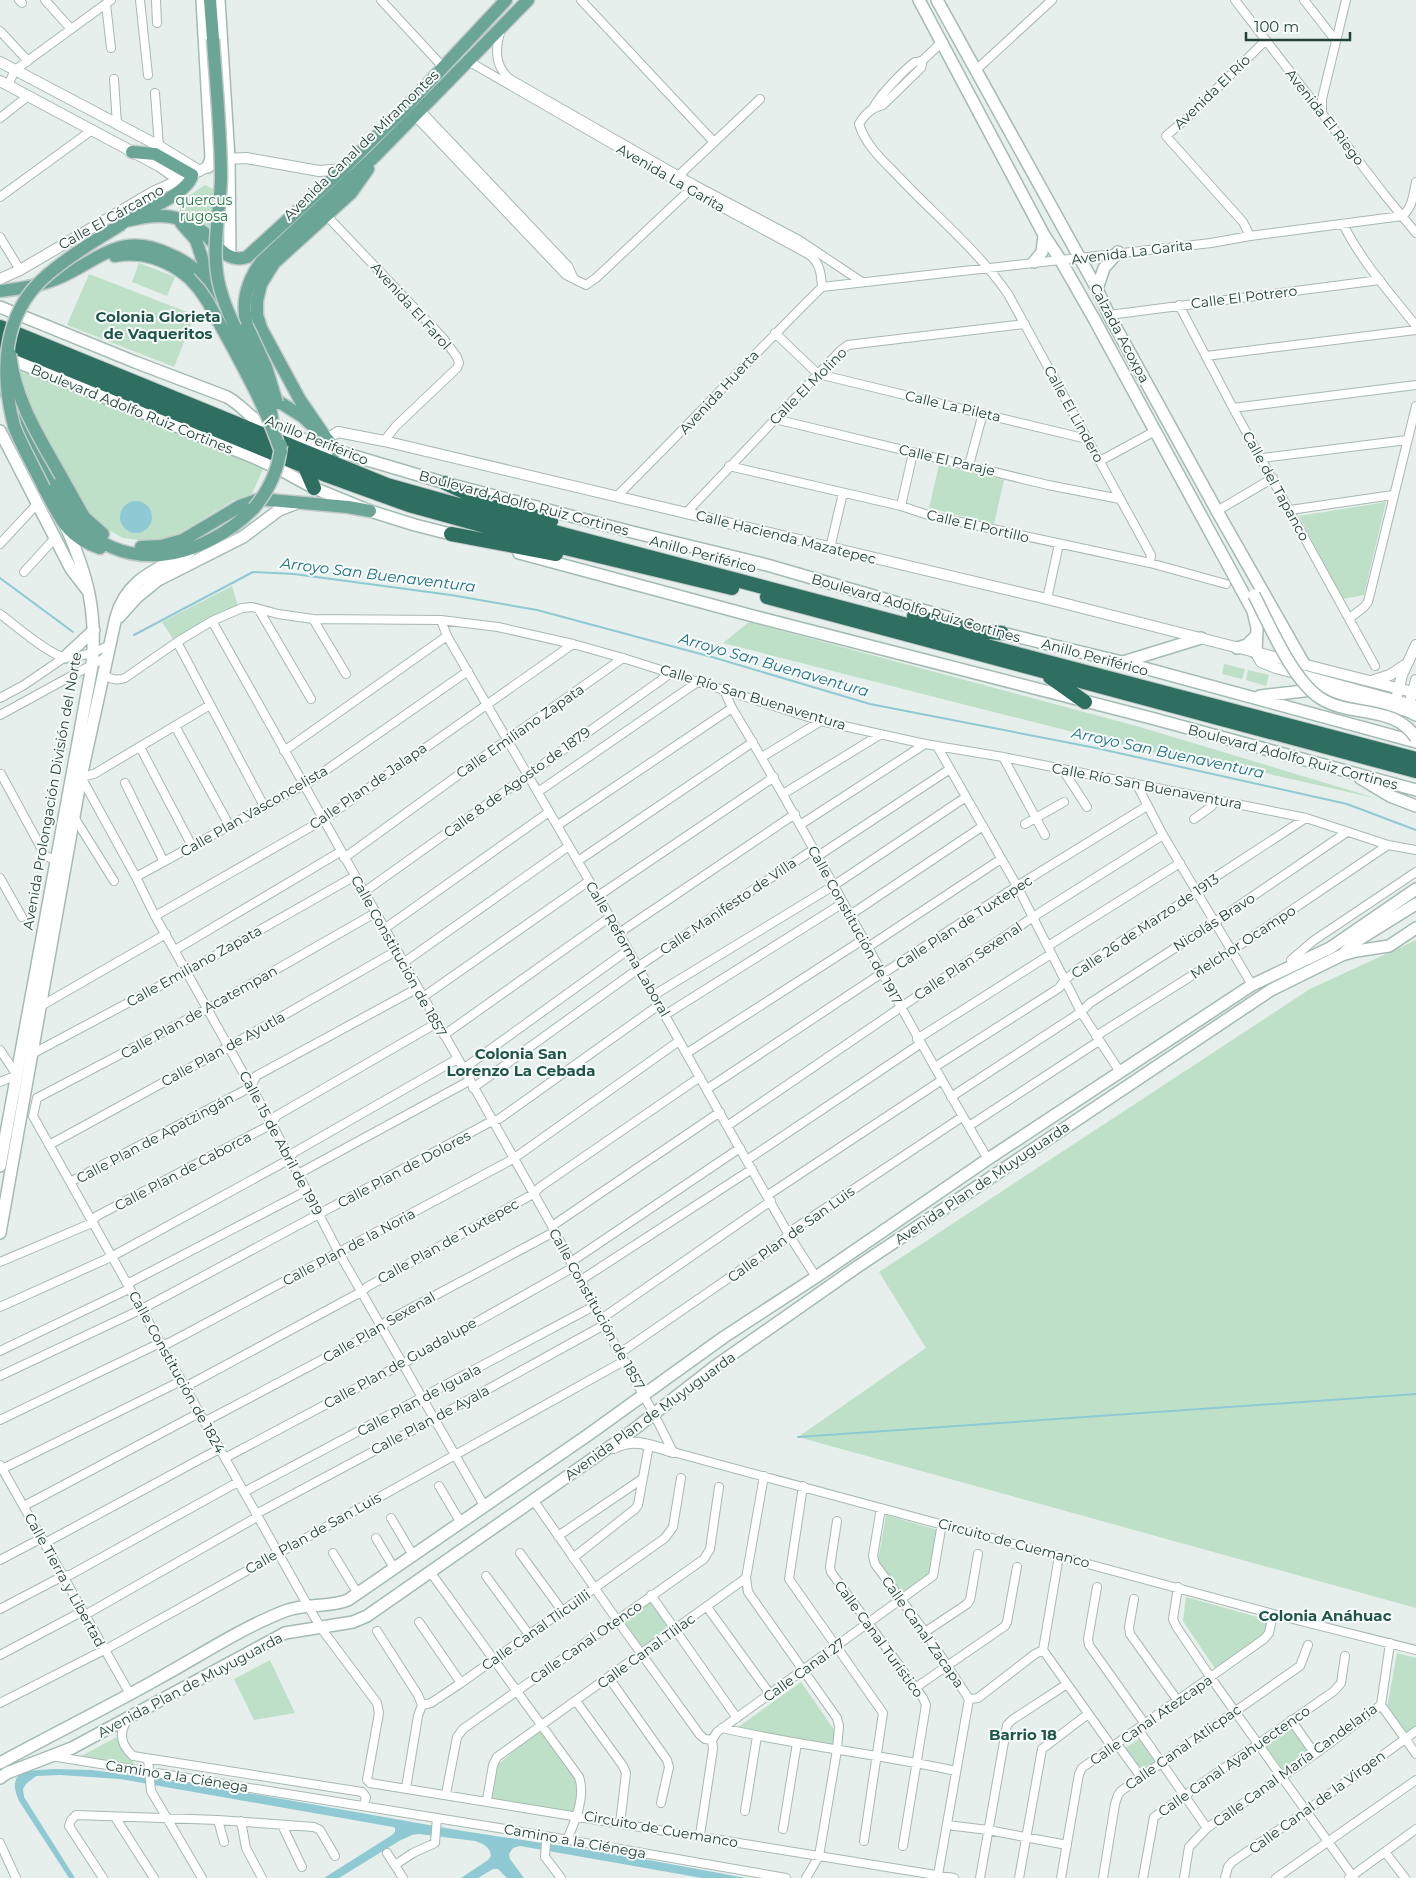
<svg xmlns="http://www.w3.org/2000/svg" width="1416" height="1878" font-family="Montserrat,sans-serif">
<rect width="100%" height="100%" fill="#e6efeb"/>
<path fill="#bfe0c8" d="M205,185L223,194L227,247L181,216L179,202Z
M139,263L175,277L167,296L132,282Z
M89,274L195,315L174,367L67,325Z
M19,367L264,467L251,496L234,500L170,539L146,541L123,538L105,528L84,509L26,398Z
M939,465L1004,480L994,524L929,508Z
M1386,502L1364,595L1343,599L1299,516Z
M232,586L238,606L173,639L162,622Z
M749,622L1140,727L1379,799L1208,760L1151,752L723,643Z
M1224,664L1245,669L1242,679L1222,674Z
M1248,670L1269,675L1266,686L1246,680Z
M1416,940V1608L798,1437L926,1348L879,1272L1310,989Z
M886,1515L938,1530L930,1576L903,1597L878,1560Z
M1186,1597L1268,1620L1264,1636L1216,1670L1183,1621Z
M652,1598L674,1631L644,1651L622,1620Z
M1397,1653L1416,1658V1729L1406,1736L1387,1708Z
M270,1660L295,1713L254,1720L234,1679Z
M801,1682L835,1731L834,1746L737,1728Z
M1292,1726L1314,1757L1287,1776L1265,1745Z
M542,1728L580,1785L574,1820L490,1807L496,1766Z
M117,1737L119,1745L135,1765L81,1756Z
M1139,1739L1158,1766L1144,1776L1124,1749Z"/>
<path fill="#8ec9d4" d="M120 517a16 16 0 1 1 32 0a16 16 0 1 1-32 0Z
M53,1769L91,1770L180,1781L463,1831L627,1856L746,1878H702L520,1846L513,1848L509,1854L510,1859L524,1878H507L498,1869H493L478,1878H461L488,1860L491,1856C490,1846 483,1844 475,1841L419,1834L412,1835L399,1841L339,1878H324L392,1835L395,1832V1828L393,1827L120,1779L60,1775L36,1776L26,1784L23,1789L24,1797L75,1878H69L19,1801C5,1769 29,1771 53,1769Z"/>
<g fill="none" stroke-linecap="round" stroke-linejoin="round">
<path stroke="#8ec9d4" stroke-width="2" d="M0,578L73,632
M134,635L253,572L294,574L451,595L537,610L712,657L870,704L1096,748L1347,804L1416,830
M798,1437L1416,1394"/>
<g stroke="#a8b8b2" stroke-width="10">
<path id="minor" d="M19,0L22,3
M45,0L71,29
M140,0L148,75
M156,0L157,23
M381,0L443,67
M581,0L714,142
M1235,0L1384,194L1416,233
M1304,0L1336,41
M106,4L111,48
M501,30C495,48 494,66 510,79L695,185L799,240L862,282
M0,31L28,61
M942,42L923,60L921,68L883,105C871,108 865,114 859,124C865,144 881,159 895,173C932,213 977,249 1008,294L1151,555L1150,563
M468,61L714,203L808,254C820,262 821,273 822,287
M976,70L1052,0
M114,79L117,124
M8,85L15,70L111,0
M155,93L159,146
M874,107C878,97 906,68 915,62C916,62 923,61 923,60
M420,110L568,266L573,277
M1322,113V99L1346,0
M415,116L566,275L586,285L596,278L693,187
M0,118L28,96
M675,179L760,99
M0,197L92,130
M326,215L443,338L457,357L459,363L457,368L396,426L384,441
M1343,224C1361,261 1391,294 1416,326
M1250,236L1243,222L1166,136L1187,118L1266,40
M0,237L20,270
M822,287L1211,243L1250,236L1402,216C1413,208 1413,194 1416,182
M1179,305L1233,408L1375,666
M1109,315L1380,280
M775,333L818,374L1087,439
M1206,356L1416,330
M1233,408L1416,385
M775,419L1048,485L1120,499
M1262,458L1407,440
M1100,461L1155,431
M969,465L983,413
M729,466L901,506L928,515L1150,563L1226,584
M616,497C686,428 752,356 822,287
M901,506L913,453
M1290,510L1393,495
M1217,511L1273,478
M686,513L840,351L848,345L1025,324
M0,544L38,503
M830,548L843,493
M24,572L55,538
M1047,599L1059,544
M259,610L311,699
M0,614C14,624 50,656 65,657C81,658 96,652 110,645
M1350,618L1364,607L1368,602L1416,406
M313,619L346,674
M441,620L447,636L598,896L727,1126L789,1235L816,1277
M212,621L552,1226L604,1325L654,1414L673,1452L1273,1614L1416,1650
M177,642L264,806
M104,675C111,679 116,681 125,678L177,642L212,621L242,608L252,607L278,614L313,619L441,620L498,627L573,644L623,658L821,721L925,744L1003,757L1306,818L1388,845L1416,850
M724,690L732,708C822,856 899,1011 988,1159
M0,698L24,685L65,657
M210,705L94,774L81,777L136,877L155,916L272,1124L339,1253L485,1507
M0,715L108,656
M175,726L229,825
M937,746L1017,886L1081,1012L1120,1072
M140,747L192,846
M284,751L447,636
M762,757L821,721
M1003,757L1045,835
M1063,770L1087,807
M1,774L45,855L56,861
M125,783L164,862
M1137,785L1163,835L1252,985
M538,792L699,681
M783,794L881,734
M74,817L114,881
M1194,819L1212,806L1210,799
M1025,824L1064,802
M558,825L732,708
M800,825L925,744
M818,856L950,769
M344,858L508,739L623,658
M578,861L753,742
M136,877L309,782L468,671
M0,878L22,917
M364,892L671,673
M598,896L774,777
M850,915L983,826
M155,916L323,820L573,644
M384,929L549,812
M619,933L795,814
M1048,946L1180,863
M868,947L1001,859
M175,950L340,852
M1291,960L1313,941L1416,872
M403,963L569,846
M654,995L833,886L966,797
M423,997L589,881
M41,1006L166,934
M665,1015L843,903
M444,1035L610,917
M1096,1036L1231,951L1388,845
M917,1039L1051,954
M0,1050L17,1075L0,1082
M687,1053L864,939
M32,1054L186,972L355,876
M935,1067L1059,988L1065,980L1078,969L1197,893L1203,885L1306,818
M463,1069L628,950
M473,1088L638,969L642,964L814,849
M707,1089L882,973L887,971L1017,886L1147,806
M951,1097L1081,1012L1090,1003L1215,922L1347,832
M33,1116L308,1606L321,1628L377,1703L379,1713L367,1780L370,1783C565,1814 760,1845 954,1878
M33,1116L37,1098L207,1009L375,913
M727,1126L1033,917L1163,835
M969,1126L1099,1041
M49,1145L230,1046L396,951
M747,1160L920,1044
M298,1174L469,1081
M70,1182L251,1087L256,1076L418,988
M768,1195L942,1080
M552,1226L720,1112
M0,1262L92,1223L95,1217L272,1124L276,1116L437,1023
M571,1262L740,1148
M581,1280L752,1169
M127,1284L306,1191
M0,1307L111,1257L290,1159L293,1153L457,1059
M601,1319L771,1201
M0,1351L129,1289
M620,1353L781,1242L794,1229L962,1117
M0,1376L142,1309L492,1121L499,1119L659,1005
M185,1387L361,1292L367,1287L533,1194L540,1187L700,1077
M0,1420L160,1343L167,1344L513,1159L679,1041
M204,1422L382,1328L387,1321L554,1232
M225,1458L402,1364L574,1267
M0,1465L130,1694
M2,1469L181,1381
M439,1486L461,1523
M803,1486L789,1579L883,1713L864,1841
M244,1492L594,1306
M534,1501L617,1620L700,1735L705,1739L712,1740
M24,1506L199,1413
M881,1508L873,1556L875,1564L925,1632L969,1699L938,1875
M256,1514L434,1419L604,1325
M391,1518L413,1555
M837,1521L830,1567L831,1572L923,1698L926,1705L903,1846
M558,1536L642,1479
M376,1538L394,1568
M45,1543L219,1449
M333,1553L358,1594
M520,1553L563,1612
M573,1558L635,1509L638,1505L649,1445
M0,1560L42,1538
M431,1573L579,1777C586,1797 575,1821 567,1840
M486,1576L530,1636
M746,1578L748,1592L837,1718L839,1726L837,1750L819,1856L806,1878
M1097,1587L1088,1639L1089,1645L1145,1724
M1178,1587L1173,1619L1176,1626L1211,1678L1354,1878
M651,1595L737,1718
M1134,1599L1129,1627L1130,1634L1178,1701
M707,1607L770,1694
M0,1609L63,1576L70,1575L238,1482
M85,1615L257,1517
M419,1622L461,1683
M377,1631L418,1695L422,1705
M925,1632L967,1604L970,1600L978,1554
M1043,1650L1112,1747
M1043,1650L1059,1556
M0,1655L83,1611
M609,1678L667,1760L669,1767L661,1803
M915,1688L1005,1626L1007,1622L1017,1567
M969,1699L978,1698L1035,1654L1043,1650
M576,1701L623,1766L626,1773L620,1824
M0,1703L110,1647L624,1361
M1381,1705L1416,1754
M128,1719C118,1733 121,1745 133,1756L362,1792L366,1797L364,1805
M1291,1720L1315,1754
M722,1728C800,1746 879,1754 956,1771
M1138,1729L1207,1828
M1117,1744L1141,1777
M51,1756L505,1829L786,1878
M148,1759L151,1791L202,1878
M406,1788L418,1716L422,1705L431,1703L461,1683L665,1538L673,1527L681,1478
M446,1794L457,1737L463,1729L704,1559L710,1549L719,1487
M487,1800L493,1765L497,1757L746,1578L764,1476
M745,1811L757,1736
M115,1817L154,1878
M218,1820L224,1842
M241,1821L246,1848L262,1878
M282,1825L302,1867
M947,1825L988,1830L1067,1845
M783,1829L797,1743
M700,1835L713,1749L712,1740L717,1732L933,1576L942,1523
M545,1836L546,1842L545,1857L561,1878
M0,1843L16,1878
M1385,1852L1405,1878
M387,1853L403,1878
M395,1865L413,1853L435,1843L437,1818
M103,1878L69,1826L71,1820L76,1815L218,1820L314,1827L320,1830L335,1856
M980,1878L1007,1725L1012,1720L1067,1684
M1019,1878L1042,1749L1088,1714
M1061,1878L1079,1774L1082,1768L1264,1639L1269,1633L1273,1614
M1103,1878L1115,1804L1118,1795L1121,1791L1300,1666L1308,1645
M1143,1878L1154,1817L1334,1691L1341,1683L1345,1656
M1184,1878L1189,1847L1207,1828L1315,1754L1381,1705L1390,1643
M1225,1878L1228,1867L1232,1862L1306,1811L1416,1731
M1276,1878L1416,1780
M1349,1878L1416,1829"/>
</g>
<g stroke="#a8b8b2" stroke-width="12">
<path id="tertiary" d="M0,62L159,146L200,171
M0,81L159,166L179,180
M0,279L20,270L153,192L225,159L246,158L319,171L343,169
M321,442L338,432L384,441L1047,599L1416,693
M1256,653L1261,662L1276,668L1416,706
M1374,680L1390,675L1405,665
M1397,695L1402,675L1416,645
M1411,698L1416,680
M614,1448C635,1437 652,1446 673,1452"/>
</g>
<g stroke="#a4bbb3" stroke-width="14">
<path id="secondary" d="M202,0L211,158L208,167
M219,0L229,158L230,257
M919,0L1044,235L1061,261L1093,317L1253,611L1257,628L1256,653
M937,0L1097,289L1109,315L1217,511L1304,664
M1034,262L1042,252L1044,235
M1097,289L1104,268L1118,252
M0,307L135,362L227,397C242,405 251,419 265,426L337,451L445,483L632,532L767,565L950,618
M0,355L255,458L281,470L314,488L370,511L415,525L458,536
M0,431L71,569L88,591
M519,553L753,616L1151,718L1416,790
M119,617L137,597L158,580L243,537L279,510L297,503
M994,631L1122,662L1416,742
M1237,648L1247,645L1257,635
M65,657L94,630
M1123,662L1201,638
M1260,696L1321,689L1408,711L1416,715
M1360,778L1390,796L1416,806
M1345,952L1358,940L1416,904
M0,1166L92,666C97,612 88,576 66,527
M0,1233L81,777L116,617C127,578 157,570 189,552
M0,1763C53,1734 108,1707 161,1677C201,1655 241,1628 285,1611C305,1603 328,1608 348,1600L588,1435L724,1337L816,1277L988,1159L1252,985L1330,948L1416,889
M0,1778L7,1773L72,1748L285,1633L353,1622L367,1616L628,1434L714,1367L857,1267L1271,990L1342,955L1356,951L1389,946L1416,928"/>
</g>
<g stroke="#c2cac8" stroke-width="15">
<path id="primary" d="M210,0L213,39
M132,152L155,154L192,175C189,192 150,208 135,216
M126,221C143,217 162,213 180,219C188,222 196,226 203,232C216,244 227,264 247,257L343,169L406,107L506,0
M181,223L196,240L210,283
M115,256C142,251 168,260 189,278
M0,291C18,289 39,286 56,279C98,262 119,230 169,254C184,260 196,268 205,281C215,294 221,311 228,325
M247,326C241,303 247,281 261,262L375,156L528,0
M0,384C47,448 57,562 161,555C195,552 231,532 254,508
M270,396L303,417L326,438
M337,451L326,438L300,400L261,328L257,315V301L261,284L274,263L351,193L368,169
M61,476L84,517L103,534
M44,488C60,517 66,537 100,548
M141,547L161,546L183,540L240,506L257,500H270L348,507L370,511"/>
</g>
<g stroke="#c2cac8" stroke-width="16">
<path id="motorway" d="M0,327L387,485L562,534L1416,759
M0,341L326,475L409,505L557,546L732,588
M304,465L314,488
M445,483L481,500L551,521
M451,534L556,554
M767,597L1416,771
M914,616L976,631L1002,633
M1050,677L1085,702"/>
</g>
<use href="#minor" stroke="#fff" stroke-width="8"/>
<use href="#tertiary" stroke="#fff" stroke-width="10"/>
<use href="#secondary" stroke="#fff" stroke-width="11"/>
<use href="#primary" stroke="#6aa596" stroke-width="12"/>
<use href="#motorway" stroke="#2f6f62" stroke-width="14"/>
<g stroke="#a4bbb3" stroke-width="14" stroke-linecap="butt">
<path id="secondary-bridge" d="M1254,595C1270,626 1292,679 1320,698C1351,718 1394,704 1416,738"/>
</g>
<g stroke="#c2cac8" stroke-width="15" stroke-linecap="butt">
<path id="primary-bridge" d="M213,39C216,85 221,132 221,179C220,215 210,252 220,288C229,322 250,353 263,385C270,400 272,417 274,433
M189,278L199,289L208,302C234,351 263,399 281,452
M247,326L266,367L277,403
M10,354C15,400 39,437 61,476
M44,488C34,467 22,447 14,426C0,373 2,314 46,276C69,256 96,240 122,224
M254,508C269,490 279,468 281,445"/>
</g>
<use href="#secondary-bridge" stroke="#fff" stroke-width="11"/>
<use href="#primary-bridge" stroke="#6aa596" stroke-width="12"/>
</g>
<g text-anchor="middle" stroke-width="4" stroke-linejoin="round" paint-order="stroke">
<g font-size="14" fill="#24423a" stroke="#f7fbf9">
<text transform="translate(1212 92) rotate(-44)" y="5">Avenida El Río</text>
<text transform="translate(1325 117) rotate(52)" y="5">Avenida El Riego</text>
<text transform="translate(361 145) rotate(-44)" y="5">Avenida Canal de Miramontes</text>
<text transform="translate(671 178) rotate(30)" y="5">Avenida La Garita</text>
<text transform="translate(111 217) rotate(-29)" y="5">Calle El Cárcamo</text>
<text transform="translate(1132 252) rotate(-7)" y="5">Avenida La Garita</text>
<text transform="translate(1244 297) rotate(-7)" y="5">Calle El Potrero</text>
<text transform="translate(411 306) rotate(48)" y="5">Avenida El Farol</text>
<text transform="translate(1120 333) rotate(62)" y="5">Calzada Acoxpa</text>
<text transform="translate(808 386) rotate(-45)" y="5">Calle El Molino</text>
<text transform="translate(719 392) rotate(-47)" y="5">Avenida Huerta</text>
<text transform="translate(953 406) rotate(13)" y="5">Calle La Pileta</text>
<text transform="translate(132 409) rotate(22)" y="5">Boulevard Adolfo Ruiz Cortines</text>
<text transform="translate(1074 414) rotate(61)" y="5">Calle El Lindero</text>
<text transform="translate(317 440) rotate(22)" y="5">Anillo Periférico</text>
<text transform="translate(947 460) rotate(13)" y="5">Calle El Paraje</text>
<text transform="translate(1276 486) rotate(61)" y="5">Calle del Tapanco</text>
<text transform="translate(524 503) rotate(15)" y="5">Boulevard Adolfo Ruiz Cortines</text>
<text transform="translate(978 526) rotate(13)" y="5">Calle El Portillo</text>
<text transform="translate(786 537) rotate(14)" y="5">Calle Hacienda Mazatepec</text>
<text transform="translate(703 554) rotate(15)" y="5">Anillo Periférico</text>
<text transform="translate(916 608) rotate(16)" y="5">Boulevard Adolfo Ruiz Cortines</text>
<text transform="translate(1095 657) rotate(15)" y="5">Anillo Periférico</text>
<text transform="translate(753 697) rotate(17)" y="5">Calle Río San Buenaventura</text>
<text transform="translate(520 731) rotate(-35)" y="5">Calle Emiliano Zapata</text>
<text transform="translate(1293 757) rotate(15)" y="5">Boulevard Adolfo Ruiz Cortines</text>
<text transform="translate(517 782) rotate(-36)" y="5">Calle 8 de Agosto de 1879</text>
<text transform="translate(368 786) rotate(-35)" y="5">Calle Plan de Jalapa</text>
<text transform="translate(1147 786) rotate(11)" y="5">Calle Río San Buenaventura</text>
<text transform="translate(52 791) rotate(-80)" y="5">Avenida Prolongación División del Norte</text>
<text transform="translate(254 811) rotate(-30)" y="5">Calle Plan Vasconcelista</text>
<text transform="translate(728 906) rotate(-34)" y="5">Calle Manifesto de Villa</text>
<text transform="translate(964 922) rotate(-33)" y="5">Calle Plan de Tuxtepec</text>
<text transform="translate(1214 922) rotate(-33)" y="5">Nicolás Bravo</text>
<text transform="translate(855 925) rotate(61)" y="5">Calle Constitución de 1917</text>
<text transform="translate(1145 926) rotate(-34)" y="5">Calle 26 de Marzo de 1913</text>
<text transform="translate(1243 942) rotate(-33)" y="5">Melchor Ocampo</text>
<text transform="translate(628 949) rotate(60)" y="5">Calle Reforma Laboral</text>
<text transform="translate(399 956) rotate(61)" y="5">Calle Constitución de 1857</text>
<text transform="translate(968 961) rotate(-34)" y="5">Calle Plan Sexenal</text>
<text transform="translate(194 966) rotate(-29)" y="5">Calle Emiliano Zapata</text>
<text transform="translate(199 1012) rotate(-29)" y="5">Calle Plan de Acatempan</text>
<text transform="translate(223 1049) rotate(-29)" y="5">Calle Plan de Ayutla</text>
<text transform="translate(155 1138) rotate(-28)" y="5">Calle Plan de Apatzingán</text>
<text transform="translate(281 1143) rotate(62)" y="5">Calle 15 de Abril de 1919</text>
<text transform="translate(404 1169) rotate(-28)" y="5">Calle Plan de Dolores</text>
<text transform="translate(183 1171) rotate(-28)" y="5">Calle Plan de Caborca</text>
<text transform="translate(982 1183) rotate(-34)" y="5">Avenida Plan de Muyuguarda</text>
<text transform="translate(791 1234) rotate(-36)" y="5">Calle Plan de San Luis</text>
<text transform="translate(448 1241) rotate(-29)" y="5">Calle Plan de Tuxtepec</text>
<text transform="translate(349 1247) rotate(-28)" y="5">Calle Plan de la Noria</text>
<text transform="translate(597 1309) rotate(61)" y="5">Calle Constitución de 1857</text>
<text transform="translate(379 1327) rotate(-30)" y="5">Calle Plan Sexenal</text>
<text transform="translate(400 1363) rotate(-29)" y="5">Calle Plan de Guadalupe</text>
<text transform="translate(177 1372) rotate(61)" y="5">Calle Constitución de 1824</text>
<text transform="translate(419 1400) rotate(-28)" y="5">Calle Plan de Iguala</text>
<text transform="translate(650 1416) rotate(-36)" y="5">Avenida Plan de Muyuguarda</text>
<text transform="translate(430 1420) rotate(-28)" y="5">Calle Plan de Ayala</text>
<text transform="translate(313 1533) rotate(-29)" y="5">Calle Plan de San Luis</text>
<text transform="translate(1014 1543) rotate(15)" y="5">Circuito de Cuemanco</text>
<text transform="translate(65 1580) rotate(61)" y="5">Calle Tierra y Libertad</text>
<text transform="translate(536 1630) rotate(-35)" y="5">Calle Canal Tlicuilli</text>
<text transform="translate(923 1632) rotate(55)" y="5">Calle Canal Zacapa</text>
<text transform="translate(879 1639) rotate(54)" y="5">Calle Canal Turístico</text>
<text transform="translate(586 1642) rotate(-35)" y="5">Calle Canal Otenco</text>
<text transform="translate(646 1651) rotate(-36)" y="5">Calle Canal Tlilac</text>
<text transform="translate(804 1670) rotate(-36)" y="5">Calle Canal 27</text>
<text transform="translate(190 1685) rotate(-28)" y="5">Avenida Plan de Muyuguarda</text>
<text transform="translate(1151 1720) rotate(-35)" y="5">Calle Canal Atezcapa</text>
<text transform="translate(1183 1747) rotate(-35)" y="5">Calle Canal Atlicpac</text>
<text transform="translate(1234 1761) rotate(-35)" y="5">Calle Canal Ayahuectenco</text>
<text transform="translate(1295 1765) rotate(-36)" y="5">Calle Canal María Candelaria</text>
<text transform="translate(177 1776) rotate(9)" y="5">Camino a la Ciénega</text>
<text transform="translate(1317 1802) rotate(-36)" y="5">Calle Canal de la Virgen</text>
<text transform="translate(661 1829) rotate(10)" y="5">Circuito de Cuemanco</text>
<text transform="translate(575 1841) rotate(10)" y="5">Camino a la Ciénega</text>
</g>
<g font-size="14" fill="#2d7a4b" stroke="#f7fbf9">
<text x="204" y="205">quercus<tspan x="204" dy="16">rugosa</tspan></text>
</g>
<g font-size="15" font-weight="bold" fill="#1f5548" stroke="#f7fbf9">
<text x="158" y="322">Colonia Glorieta<tspan x="158" dy="17">de Vaqueritos</tspan></text>
<text x="521" y="1059">Colonia San<tspan x="521" dy="17">Lorenzo La Cebada</tspan></text>
<text x="1325" y="1621">Colonia Anáhuac</text>
<text x="1023" y="1740">Barrio 18</text>
</g>
<g font-size="15" font-style="italic" fill="#1c6f80" stroke="#f7fbf9">
<text transform="translate(378 575) rotate(7)" y="5">Arroyo San Buenaventura</text>
<text transform="translate(774 665) rotate(16)" y="5">Arroyo San Buenaventura</text>
<text transform="translate(1168 753) rotate(12)" y="5">Arroyo San Buenaventura</text>
</g>
</g>
<path d="M1246 32v8h104v-8" fill="none" stroke="#24423a" stroke-width="2.5"/>
<text x="1254" y="32" font-size="15" fill="#24423a" stroke="#f7fbf9" stroke-width="4" paint-order="stroke">100 m</text>
</svg>
